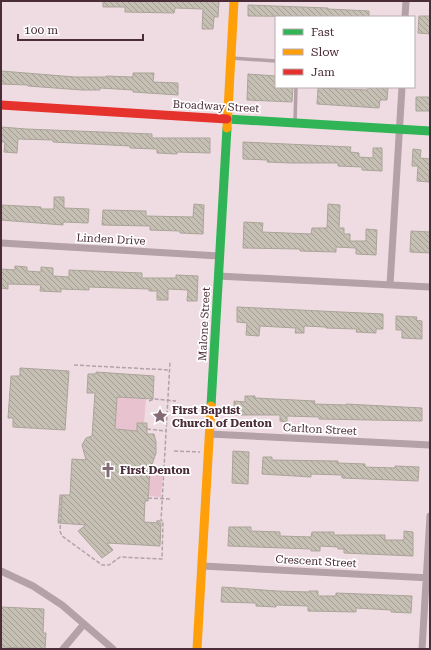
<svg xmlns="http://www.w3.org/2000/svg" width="431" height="650" font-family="'Roboto Serif',serif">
<defs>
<pattern id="building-back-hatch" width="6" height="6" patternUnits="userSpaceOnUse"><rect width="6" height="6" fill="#c6c0b4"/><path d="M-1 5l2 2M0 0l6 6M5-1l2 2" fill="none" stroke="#a39c93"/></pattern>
</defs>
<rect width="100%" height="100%" fill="#eedce2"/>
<path fill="#e9c2d0" d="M117,397L146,399L144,423H138L137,431L120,430L115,431Z
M150,470L163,471L161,497L148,496Z"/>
<path fill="url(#building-back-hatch)" stroke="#aba499" d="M103,1H219L218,17H214L213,29H202L203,9L175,8L174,13L125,12V7H103Z
M248,5L328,8V9L369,11V17L248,16Z
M419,16H430V34L418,33Z
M1,71L75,77H106V76L133,77V73H154L153,82L178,83V95L133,92V90L100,88V90H82L28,86V85L1,84Z
M248,74L276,76V87H293L292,102L247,100Z
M368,87H388L387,100H380L379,108L317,104L318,88L368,90Z
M416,97H430V111H416Z
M1,127L26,129L152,134V138H210V153L177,152V154L157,153V149L130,148V146L53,142V140L18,139L17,153L4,152L5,142H1Z
M243,142L351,147L350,152L359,153V157L373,158V148H382V171L362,170V167L338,166V163H291L267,162L268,160L243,159Z
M413,149L421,150L420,158L430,159L429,182L417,181L418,166H412Z
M54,197H64V208L89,209L88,223L63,222V225L1,220V205L41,207V209H54Z
M194,204L204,205L203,234L180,233V231L150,230V226L102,225L103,210L146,211V216L193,217Z
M328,204L340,205L339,228H344V234H350V241H366V229L377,230L376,255L356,254V248L336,247V252L300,251V249L243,248L244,222L263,223L262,232L311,234L312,228H327Z
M411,231L430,232V253L410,252Z
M15,266L27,267V271L41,272V267L53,268V276L69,277V270L142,273V278H176V275L198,276L197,301H187L188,290L168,289V300H157V291H149V289L89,287V290L61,289V292L40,291L41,285L8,284V289L1,288V269L15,270Z
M237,307L383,314V329H376V333L356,332L357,329L326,328V327L304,326V333H295L296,328L260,326L259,336L246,335L247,323L237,322Z
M396,316L417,317L416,320L422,321V339L402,338V330H396Z
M20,368L69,371L65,430L13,427V418H8L11,376H20Z
M96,372L154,376L153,399L117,397L115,429L137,431V423H147V434H154L156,442V453L150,470L148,501H145L144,522L161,523L160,546L107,543L113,550L102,558L78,531L86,525L58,523L60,495H70L72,459L86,460L82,445L86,438L92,436L95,393H87L88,374H96Z
M245,396H255V398L315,401L314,404L346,405V404L422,408V421L319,419V417L287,416V422L280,421V415H234V401L245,402Z
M233,451L249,452L248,484L232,483Z
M263,457H272V460L338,461V463L365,464V467L395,468V466L419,467L418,481L342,478V475L311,474V477L262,474Z
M229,527H251V531L280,532V536L311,537L312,532H334V535H385V540H404V531L413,532V556L344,553V549H338V547L320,546V551H311V549L228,546Z
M222,587L277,591L309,592V591H318V596H336V593L412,596L411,613L391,612V610L356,608V612L308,611V606L276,605V607L256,606V603L221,602Z
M1,607L44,609L43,633H46L45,649L1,647Z"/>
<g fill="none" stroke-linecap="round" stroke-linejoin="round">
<path stroke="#b2a2a8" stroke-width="1.5" stroke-dasharray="4 2" stroke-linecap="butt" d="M74,365L170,370
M149,401L154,399L176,401
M147,429L166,431
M174,451L200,452
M62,495L60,531L62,536L102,565H109L120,557L162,559L163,521H161L170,362
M148,498L171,499
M157,522V521H161"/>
<path stroke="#b4a0a7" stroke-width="3.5" d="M231,58L276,61
M295,121L296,87"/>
<path stroke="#b4a0a7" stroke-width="7" d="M405,17L406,1
M1,243L219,256
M218,276L430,287
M390,285L402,87
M209,434L430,445
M202,566L430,578
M1,571L33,586L62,605L113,649
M63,649L84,624
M422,649L430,516"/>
<path stroke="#30b455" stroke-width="9" d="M227,119L430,131
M211,406L227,128"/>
<path stroke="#ff9f0a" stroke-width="9" d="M227,128L234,1
M197,649L211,406"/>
<path stroke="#e5322d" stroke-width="9" d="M1,105L227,119"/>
</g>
<defs>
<g id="sight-bare" transform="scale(1.2)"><path d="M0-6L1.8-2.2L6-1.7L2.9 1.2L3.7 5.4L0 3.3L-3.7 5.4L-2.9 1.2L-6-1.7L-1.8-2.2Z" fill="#846a74" stroke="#fff" stroke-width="2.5" paint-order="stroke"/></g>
<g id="church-bare" transform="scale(1.2)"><path d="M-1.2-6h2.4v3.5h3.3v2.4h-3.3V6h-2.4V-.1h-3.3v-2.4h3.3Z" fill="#846a74" stroke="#fff" stroke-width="2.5" paint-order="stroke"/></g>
</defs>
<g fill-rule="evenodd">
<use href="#sight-bare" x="160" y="416"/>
<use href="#church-bare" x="108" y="470"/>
</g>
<g text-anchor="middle" stroke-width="3.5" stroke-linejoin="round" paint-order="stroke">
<g font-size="11" fill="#4b2d39" stroke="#fff">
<text transform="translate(216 106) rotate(3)" y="4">Broadway Street</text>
<text transform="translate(111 239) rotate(3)" y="4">Linden Drive</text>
<text transform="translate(204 324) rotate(-87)" y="4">Malone Street</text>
<text transform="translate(320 429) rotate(3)" y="4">Carlton Street</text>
<text transform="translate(316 561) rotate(3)" y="4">Crescent Street</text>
</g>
<g font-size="11" font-weight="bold" fill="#4b2d39" stroke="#fff" text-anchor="start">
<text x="172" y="414">First Baptist<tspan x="172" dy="13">Church of Denton</tspan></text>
<text x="120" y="474">First Denton</text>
</g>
</g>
<rect width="431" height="650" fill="none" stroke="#4b2d39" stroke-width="4"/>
<rect x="275" y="16" width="140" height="72" fill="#ffffff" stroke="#b7abb0"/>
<rect x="283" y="29" width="20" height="6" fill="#30b455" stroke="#b7abb0"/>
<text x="311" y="36" font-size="12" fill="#4b2d39">Fast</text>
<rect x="283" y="49" width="20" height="6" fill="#ff9f0a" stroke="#b7abb0"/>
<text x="311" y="56" font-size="12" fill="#4b2d39">Slow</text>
<rect x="283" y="69" width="20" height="6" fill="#e5322d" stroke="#b7abb0"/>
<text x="311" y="76" font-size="12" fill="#4b2d39">Jam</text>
<path d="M18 34v6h125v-6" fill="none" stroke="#4b2d39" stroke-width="2"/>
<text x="24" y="34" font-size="12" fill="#4b2d39" stroke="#ffffff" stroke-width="3" paint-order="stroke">100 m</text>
</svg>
